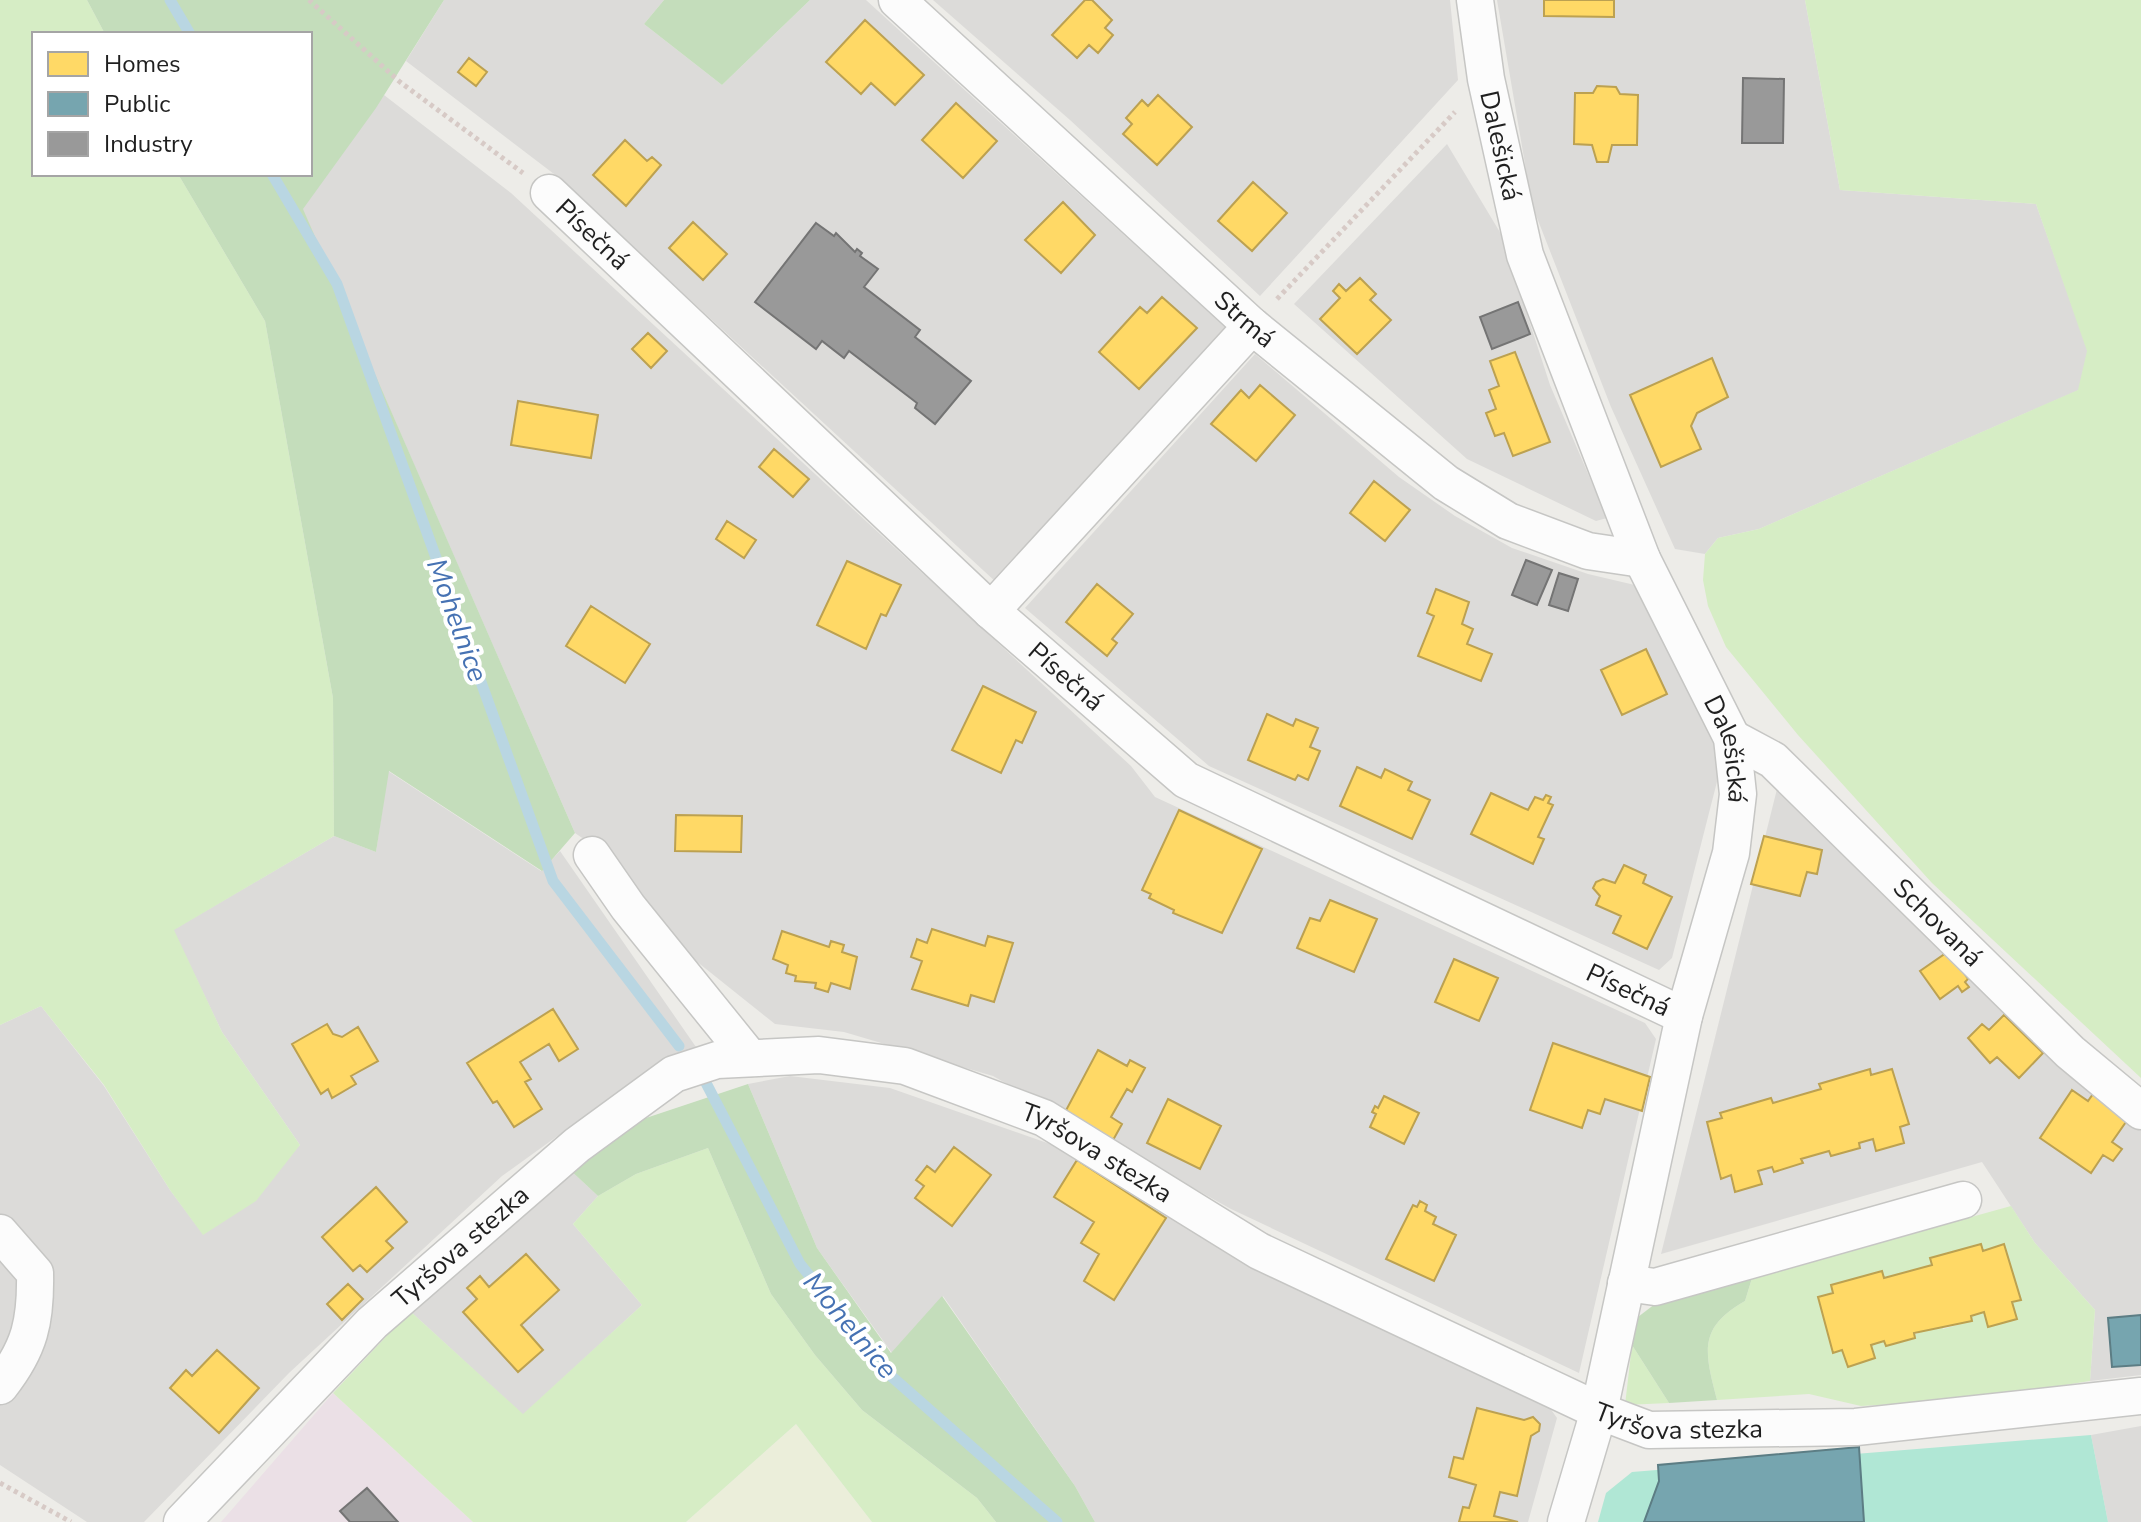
<svg xmlns="http://www.w3.org/2000/svg" width="2141" height="1522" font-family="'Nunito Sans',sans-serif">
<rect width="100%" height="100%" fill="#edece8"/>
<path fill="#dcdbd9" d="M444,0H664L644,24L722,85L810,0H866L1226,328L997,583L554,174L406,61Z
M933,0H1450L1458,80L1260,296L1070,120Z
M1497,0H1805L1840,190L2036,204L2088,351L2079,390L1759,529L1718,538L1705,554L1675,549L1611,407L1532,205Z
M384,95L511,193L1131,766L1155,797L1645,1023L1656,1039L1579,1373L1231,1209L993,1076L844,1032L775,1024L681,949L604,853L575,833L302,208Z
M1447,144L1501,234L1550,385L1607,518L1596,521L1467,459L1294,304Z
M1255,354L1399,477L1455,516L1512,548L1588,574L1639,586L1722,762L1672,958L1659,970L1209,766L1025,608Z
M388,771L541,871L560,851L696,1047L581,1119L502,1176L289,1373L144,1522H87L0,1465V1025L41,1006L104,1086L170,1190L203,1234L300,1145L222,1032L173,930L334,836L376,852Z
M1778,785L2072,1076L2141,1130V1375L2090,1381L2095,1310L2035,1243L1982,1162L1661,1254Z
M790,1076L890,1088L1053,1145L1238,1257L1547,1404L1557,1418L1528,1522H1095L1075,1486L943,1296L892,1353L817,1248L748,1084Z
M568,1168L598,1196L573,1224L642,1305L523,1415L410,1311Z
M2141,1426V1522H2108L2091,1435Z"/>
<path fill="#ebe0e6" d="M333,1393L473,1522H221Z"/>
<path fill="#ebeeda" d="M796,1424L872,1522H686Z"/>
<path fill="#d6edc5" fill-rule="evenodd" d="M0,0H87L105,34H34V174H178L265,321L333,698L334,836L174,930L222,1032L300,1145L256,1201L203,1235L170,1190L104,1085L41,1006L0,1025Z
M1805,0H2141V1078L1932,883L1798,735L1726,647L1708,606L1703,580L1705,554L1718,538L1759,529L2078,390L2087,351L2036,204L1840,190Z
M708,1148L771,1294L815,1355L862,1410L977,1498L996,1522H872L796,1424L686,1522H473L333,1393L410,1311L523,1414L642,1305L573,1224L598,1196L636,1174Z
M2011,1206L2035,1243L2095,1310L2090,1381L1977,1399L1861,1406L1809,1394L1717,1400C1705,1353 1697,1328 1745,1301L1752,1278ZM2004,1245L2020,1299L1971,1316V1321L1943,1329L1941,1324L1886,1346L1884,1341L1871,1345L1875,1358L1848,1367L1842,1350L1833,1352L1818,1298L1882,1272L1884,1278Z
M1632,1345L1669,1403L1625,1405Z"/>
<path fill="#c4ddbb" d="M87,0H444L376,108L303,209L575,833L542,871L389,771L376,852L334,836L333,698L265,321L178,174H310V34H105Z
M664,0H810L722,85L644,24Z
M748,1084L817,1248L891,1353L942,1296L1075,1486L1095,1522H996L977,1498L862,1410L815,1355L771,1294L708,1148L636,1174L598,1196L568,1168L628,1124Z
M1752,1278L1745,1301C1697,1328 1705,1353 1717,1400L1669,1403L1632,1345L1634,1320L1655,1304Z"/>
<path fill="#b0e7d5" d="M2091,1435L2108,1522H1598L1606,1493L1632,1472Z"/>
<path fill="#ffd966" stroke="#bca151" stroke-width="2" d="M1085,0H1092L1112,20L1105,28L1113,35L1098,53L1089,45L1077,58L1052,35Z
M1544,0H1614V17L1544,16Z
M865,20L924,75L895,105L871,83L861,94L826,62Z
M469,58L487,72L476,86L458,72Z
M1597,86L1616,87L1620,94L1638,95L1637,145H1612L1608,162H1597L1592,145L1574,144L1575,93H1593Z
M1158,95L1192,127L1157,165L1123,134L1132,124L1126,118L1142,100L1148,106Z
M956,103L997,141L963,178L922,140Z
M625,140L647,161L652,157L661,165L626,206L593,175Z
M1253,182L1287,213L1252,251L1218,221Z
M1063,202L1095,235L1061,273L1025,240Z
M693,222L727,254L703,280L669,248Z
M1360,278L1376,294L1370,300L1391,320L1357,354L1320,319L1340,298L1333,291L1339,284L1346,291Z
M1162,297L1197,328L1139,389L1099,352L1140,307L1147,313Z
M648,333L667,351L651,368L632,349Z
M1515,352L1550,442L1513,456L1504,433L1495,436L1486,413L1496,409L1489,390L1499,386L1490,361Z
M1712,358L1728,397L1697,413L1691,426L1701,449L1661,467L1630,395Z
M1260,385L1295,415L1256,461L1211,424L1241,390L1249,398Z
M518,401L598,415L591,458L511,445Z
M774,449L809,479L793,497L759,467Z
M1374,481L1410,510L1385,541L1350,513Z
M727,521L756,540L744,558L716,539Z
M847,561L901,585L886,616L881,614L866,649L817,625Z
M1097,584L1133,614L1112,639L1117,643L1107,656L1066,622Z
M1436,589L1469,602L1462,624L1473,629L1467,644L1492,654L1481,681L1418,656L1434,616L1427,613Z
M591,606L650,644L625,683L566,646Z
M1646,649L1667,694L1622,715L1601,670Z
M983,686L1036,712L1022,743L1016,740L1001,773L952,750Z
M1267,714L1293,726L1296,719L1318,728L1310,747L1320,751L1308,780L1298,775L1295,780L1248,760Z
M1357,767L1381,778L1385,769L1412,782L1408,790L1430,800L1412,839L1340,806Z
M1491,793L1528,810L1535,797L1543,800L1546,795L1551,797L1548,803L1553,805L1538,837L1544,839L1533,864L1471,834Z
M1179,810L1262,849L1222,933L1173,913L1174,910L1149,898L1151,894L1142,890Z
M676,815L742,816L741,852L675,851Z
M1764,836L1822,850L1817,874L1807,872L1800,896L1751,884Z
M1624,865L1646,875L1643,883L1672,897L1647,949L1613,933L1621,916L1596,905L1600,896L1593,888L1596,882L1603,879L1615,883Z
M1330,900L1377,919L1354,972L1297,948L1310,918L1320,921Z
M932,929L985,946L988,936L1013,943L994,1002L971,995L968,1006L912,989L922,961L911,957L917,939L927,943Z
M782,931L829,947L831,941L844,945L842,952L857,957L850,989L831,983L828,992L815,988L816,983L795,981L796,976L786,973L788,965L773,959Z
M1949,951L1968,979L1965,982L1969,987L1962,992L1958,986L1940,999L1920,971Z
M1454,959L1498,978L1479,1021L1435,1002Z
M553,1009L578,1049L559,1061L549,1044L520,1062L531,1079L525,1082L542,1109L514,1127L497,1101L493,1103L467,1063Z
M2004,1015L2043,1053L2019,1078L1997,1057L1990,1063L1968,1038L1982,1024L1989,1030Z
M327,1024L333,1034L342,1037L358,1027L378,1061L351,1076L356,1084L332,1098L328,1089L321,1094L292,1044Z
M1553,1043L1650,1077L1642,1111L1605,1099L1600,1114L1588,1110L1582,1128L1530,1110Z
M1098,1050L1127,1066L1130,1060L1145,1068L1132,1092L1127,1089L1111,1117L1122,1124L1112,1142L1063,1116Z
M1870,1069L1871,1075L1892,1069L1909,1124L1900,1127L1904,1143L1876,1151L1873,1139L1859,1143L1860,1148L1831,1156L1829,1151L1801,1159L1803,1163L1774,1172L1772,1167L1758,1171L1762,1184L1735,1192L1731,1175L1721,1179L1707,1122L1722,1118L1720,1113L1771,1098L1773,1103L1821,1089L1819,1084Z
M2072,1090L2088,1101L2093,1094L2128,1119L2112,1142L2122,1149L2113,1161L2103,1155L2091,1173L2040,1138Z
M1384,1096L1419,1113L1404,1144L1370,1127L1376,1114L1372,1112L1375,1106L1378,1108Z
M1168,1099L1221,1126L1200,1169L1147,1143Z
M954,1147L991,1175L952,1226L915,1198L924,1186L916,1180L927,1166L935,1172Z
M1077,1160L1166,1218L1114,1300L1084,1281L1099,1254L1081,1243L1094,1222L1054,1197Z
M376,1187L407,1222L386,1241L393,1248L367,1272L360,1265L353,1271L322,1237Z
M1420,1201L1427,1205L1425,1211L1436,1217L1433,1224L1456,1235L1434,1281L1386,1259L1413,1205L1417,1207Z
M1981,1244L1983,1251L2004,1244L2021,1300L2012,1302L2017,1319L1988,1327L1984,1312L1971,1316L1972,1321L1914,1333L1915,1338L1886,1346L1884,1341L1871,1345L1875,1358L1848,1367L1842,1350L1833,1353L1818,1297L1833,1293L1831,1285L1882,1271L1884,1278L1932,1265L1930,1258Z
M526,1254L559,1290L521,1325L543,1350L518,1372L463,1312L477,1299L467,1288L480,1276L489,1287Z
M348,1284L363,1299L342,1320L327,1304Z
M217,1350L259,1388L219,1433L170,1388L186,1370L192,1376Z
M1477,1408L1524,1420L1533,1417L1540,1424L1539,1431L1531,1436L1517,1496L1500,1492L1494,1516L1518,1522H1459L1463,1507L1469,1508L1476,1485L1449,1477L1454,1457L1463,1459Z"/>
<path fill="#76a5af" stroke="#5c7d84" stroke-width="2" d="M2141,1315V1365L2112,1367L2108,1318Z
M1859,1447L1864,1522H1644L1659,1481L1658,1465Z"/>
<path fill="#999" stroke="#747474" stroke-width="2" d="M1743,78L1784,79L1783,143H1742Z
M816,223L834,236L836,233L855,252L857,249L862,253L860,256L878,269L864,287L920,330L915,337L971,381L935,424L915,408L917,403L849,351L844,358L822,341L816,349L755,302Z
M1518,302L1530,334L1492,349L1480,317Z
M1526,560L1552,570L1537,605L1512,595Z
M1559,573L1578,579L1568,611L1549,605Z
M367,1488L398,1522H350L340,1511Z"/>
<g fill="none" stroke-linecap="round" stroke-linejoin="round">
<path stroke="#b9d6e2" stroke-width="11" d="M170,0L190,34
M272,174L337,284L553,881L679,1046
M705,1081L800,1264L891,1376L1057,1522"/>
<g stroke="#c6c6c4" stroke-width="39">
<g id="minor">
<path id="s1" d="M897,0L1252,326L1446,483L1508,521L1588,551L1642,559"/>
<path id="s2" d="M1475,0L1486,79L1525,255L1642,559L1732,738L1738,794L1731,853L1684,1016L1599,1411L1566,1522"/>
<path id="s3" d="M549,193L991,611L1186,780L1684,1016"/>
<path d="M991,611L1252,326"/>
<path id="s4" d="M1732,738L1773,760L2070,1052L2141,1111"/>
<path d="M592,855L628,907L750,1058"/>
<path d="M0,1233L35,1273C36,1321 30,1348 0,1386"/>
<path d="M1626,1283L1655,1287L1963,1200"/>
<path id="s5" d="M182,1522L372,1323L577,1145L674,1074L717,1060L819,1055L905,1066L1044,1118L1259,1251L1599,1411L1649,1430L1856,1427L2141,1396"/>
</g>
</g>
<path stroke="#d7cac6" stroke-width="5" stroke-dasharray="4 4" stroke-linecap="butt" d="M309,0L400,82L523,173
M1277,299L1455,112
M0,1483L71,1522"/>
<use href="#minor" stroke="#fcfcfc" stroke-width="36"/>
</g>
<g text-anchor="middle" stroke-width="8" stroke-linejoin="round" paint-order="stroke">
<g font-size="26" fill="#1f1f1f" stroke="#fff">
<text dy="9" stroke="none"><textPath href="#s2" startOffset="148">Dalešická</textPath></text>
<text dy="9" stroke="none"><textPath href="#s3" startOffset="60">Písečná</textPath></text>
<text dy="9" stroke="none"><textPath href="#s1" startOffset="472">Strmá</textPath></text>
<text dy="9" stroke="none"><textPath href="#s3" startOffset="708">Písečná</textPath></text>
<text dy="9" stroke="none"><textPath href="#s2" startOffset="796">Dalešická</textPath></text>
<text dy="9" stroke="none"><textPath href="#s4" startOffset="278">Schovaná</textPath></text>
<text dy="9" stroke="none"><textPath href="#s3" startOffset="1356">Písečná</textPath></text>
<text dy="9" stroke="none"><textPath href="#s5" startOffset="1112">Tyršova stezka</textPath></text>
<text dy="9" stroke="none"><textPath href="#s5" startOffset="392">Tyršova stezka</textPath></text>
<text dy="9" stroke="none"><textPath href="#s5" startOffset="1760">Tyršova stezka</textPath></text>
</g>
<g font-size="28" font-style="italic" fill="#4672b3" stroke="#fff">
<text transform="translate(458 620) rotate(70)" y="10">Mohelnice</text>
<text transform="translate(851 1325) rotate(50)" y="10">Mohelnice</text>
</g>
</g>
<rect x="32" y="32" width="280" height="144" fill="#ffffff" stroke="#a5a5a5" stroke-width="2"/>
<rect x="48" y="52" width="40" height="24" fill="#ffd966" stroke="#a5a5a5" stroke-width="2"/>
<text x="104" y="72" font-size="24" fill="#1f1f1f">Homes</text>
<rect x="48" y="92" width="40" height="24" fill="#76a5af" stroke="#a5a5a5" stroke-width="2"/>
<text x="104" y="112" font-size="24" fill="#1f1f1f">Public</text>
<rect x="48" y="132" width="40" height="24" fill="#999999" stroke="#a5a5a5" stroke-width="2"/>
<text x="104" y="152" font-size="24" fill="#1f1f1f">Industry</text>
</svg>
